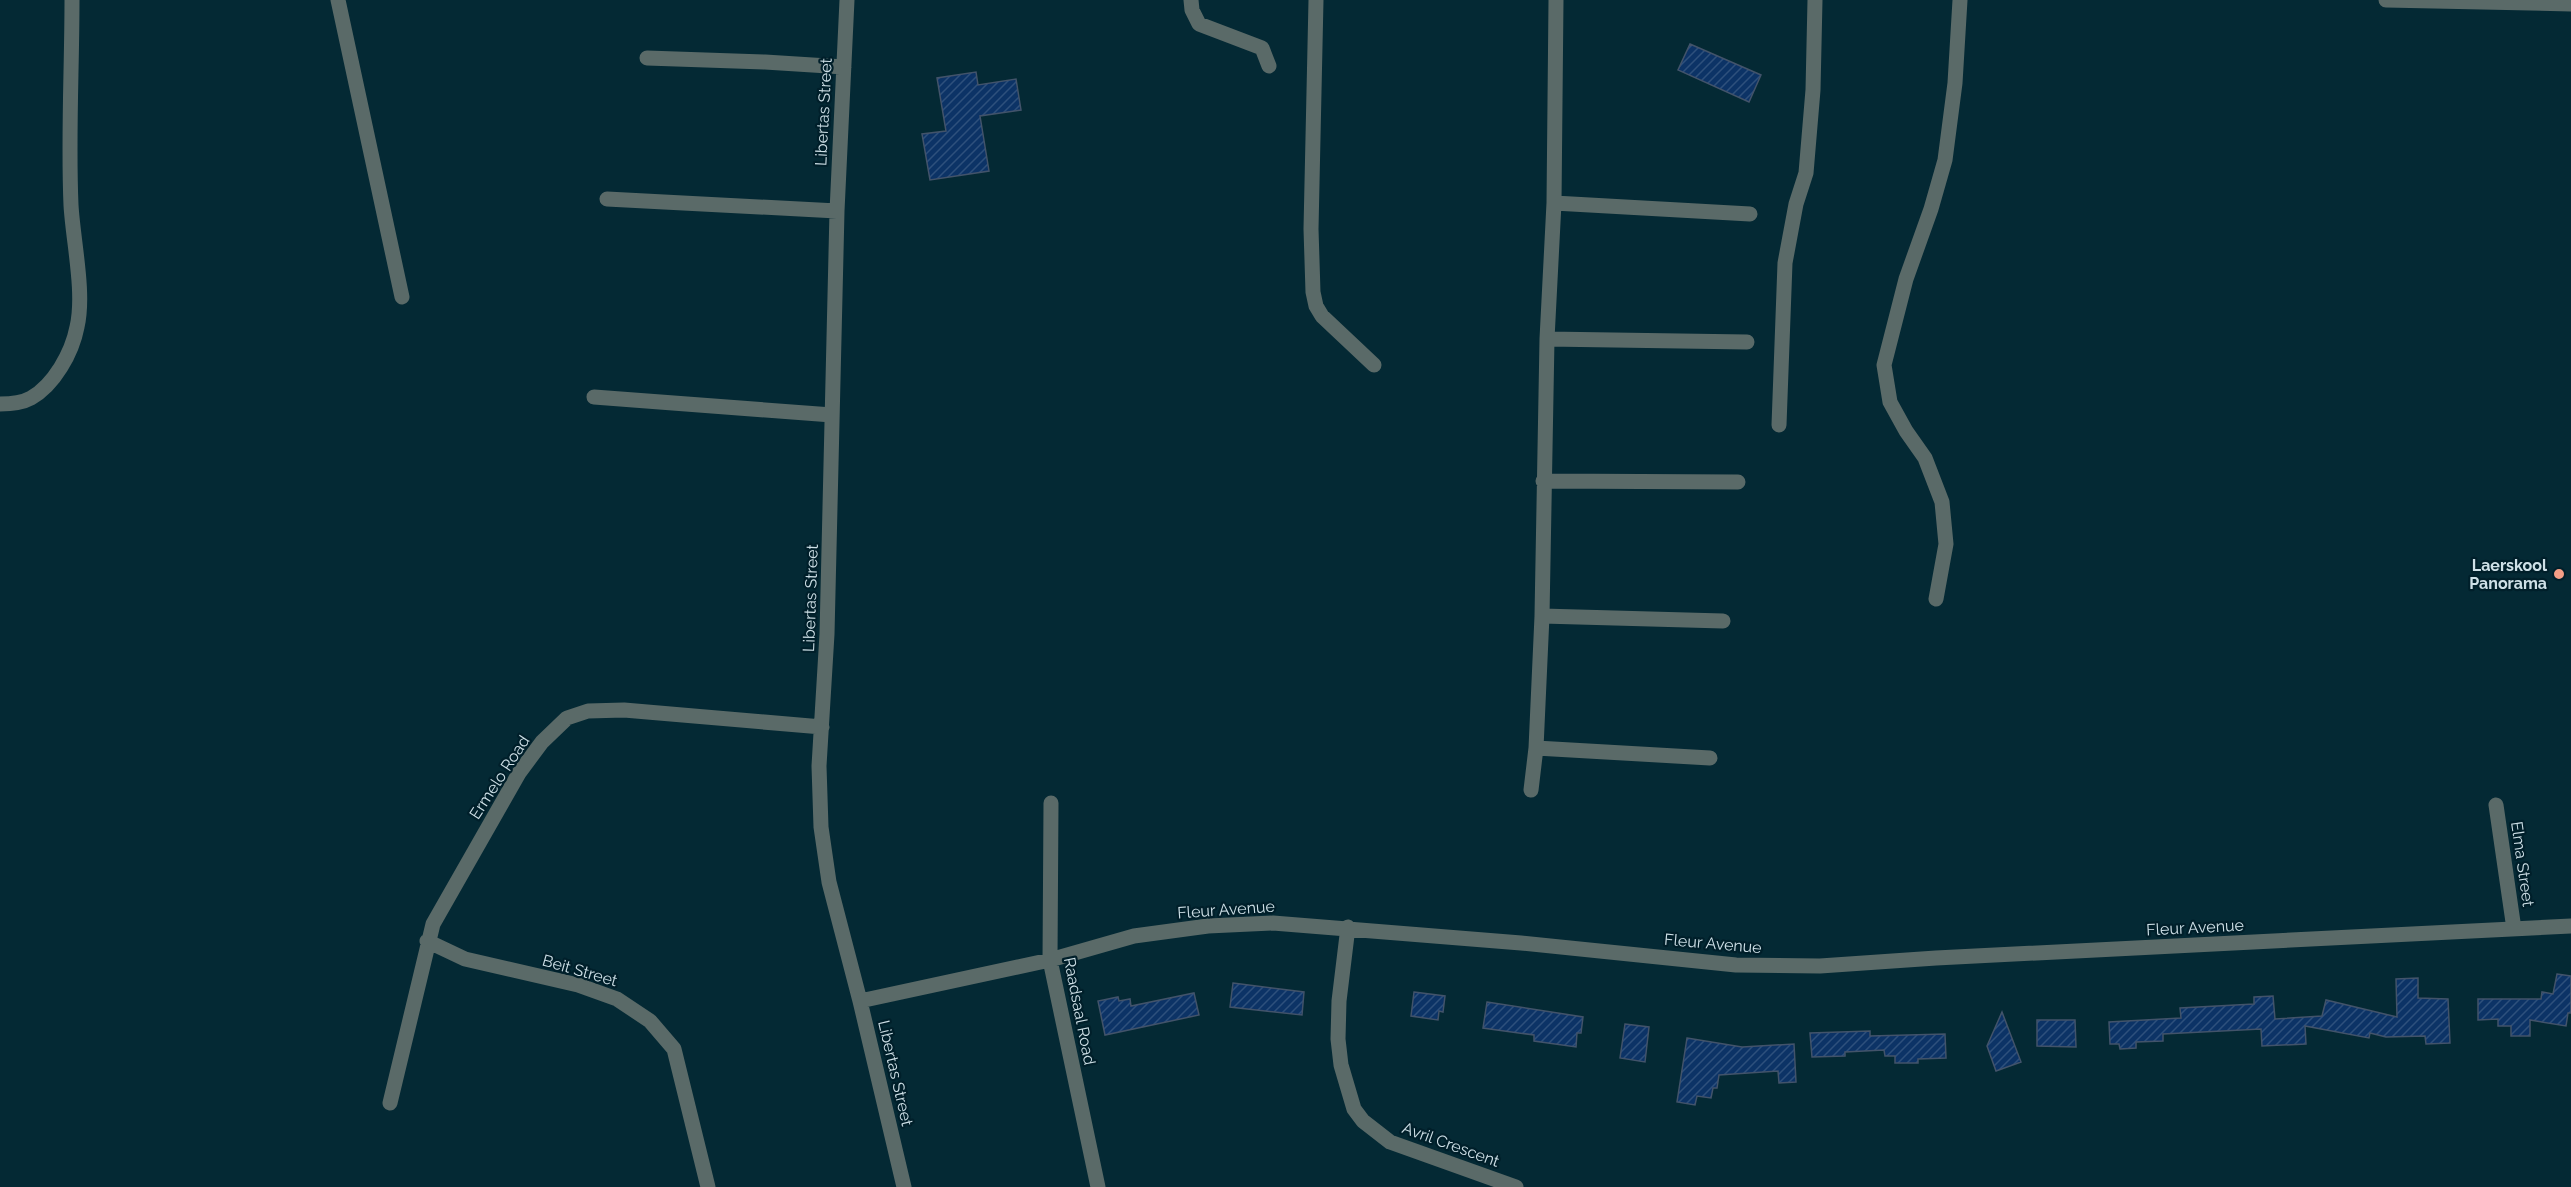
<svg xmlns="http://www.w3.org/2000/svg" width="2571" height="1187" font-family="Raleway,sans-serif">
<defs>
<pattern id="building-hatch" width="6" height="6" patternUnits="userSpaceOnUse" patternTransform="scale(1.5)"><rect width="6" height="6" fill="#0c3366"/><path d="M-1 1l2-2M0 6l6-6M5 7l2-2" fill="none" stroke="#2e507c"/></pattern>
</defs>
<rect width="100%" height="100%" fill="#042934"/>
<path fill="url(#building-hatch)" stroke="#42536a" stroke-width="1.5" d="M1690,44L1761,75L1749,102L1678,70Z
M976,72L978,85L1016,79L1021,110L980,116L989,171L930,180L922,134L946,131L937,78Z
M2557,974L2571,976V1013H2568L2566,1026L2530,1020V1036H2511V1026H2498V1019L2478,1020V999H2541L2542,992L2553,994Z
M2418,978V998L2448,999L2450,1043L2426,1044L2425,1036L2386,1037L2370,1033L2369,1038L2305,1026L2306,1044L2262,1046L2261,1029L2163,1034V1041L2136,1042V1048L2120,1049L2119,1044H2110L2109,1022L2181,1018L2180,1008L2254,1004V997L2273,996L2275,1019L2322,1016L2326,1000L2397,1017L2396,979Z
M1233,983L1304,992L1302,1015L1230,1007Z
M1414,992L1445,996L1443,1012L1439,1011L1438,1020L1411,1016Z
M1194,993L1199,1015L1105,1035L1098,1001L1118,997L1119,1001L1130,999L1131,1006Z
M1487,1002L1583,1017L1581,1033H1577L1576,1047L1534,1041V1035L1483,1028Z
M2002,1012L2021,1062L1996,1071L1987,1046Z
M2037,1020H2075L2076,1047L2037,1046Z
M1625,1024L1649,1027L1645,1062L1620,1058Z
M1870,1031V1036L1945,1034L1946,1058L1918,1059V1063H1895V1056H1885L1884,1050L1845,1052V1056L1812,1057L1810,1033Z
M1687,1038L1742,1047L1794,1044L1796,1082L1779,1083L1778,1071L1719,1075L1717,1088H1713L1711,1098L1697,1096L1695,1105L1677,1102Z"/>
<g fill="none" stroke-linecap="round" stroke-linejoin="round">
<path stroke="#5a6a68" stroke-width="15" d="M338,0L402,297
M847,0L837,211L827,634L819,766L821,827L829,882L860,1001L904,1187
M1191,0L1192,10L1199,24L1262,48L1269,66
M1316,0L1311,229L1313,292L1316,306L1322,316L1374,365
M2386,0L2571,4
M647,58L765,62L844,67
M607,199L837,211
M1554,203L1750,214
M1547,339L1747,342
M594,397L832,415
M0,404C10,404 22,403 31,398C54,385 72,353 77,327C85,293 73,241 71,205C68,137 72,68 72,0
M1779,425L1785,263L1796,204L1806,173L1813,90L1815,0
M1543,481L1738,482
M1936,599L1946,544L1942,502L1925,458L1906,431L1890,402L1884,365L1906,279L1931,209L1945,160L1955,83L1960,0
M1542,616L1723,621
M1536,748L1710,758
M1531,790L1536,748L1542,616L1547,339L1554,203L1556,0
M1051,803L1050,960L1098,1187
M2496,805L2514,929
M1348,927L1339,1001L1338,1039L1341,1065L1354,1109L1363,1121L1390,1142L1516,1187
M427,941L465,959L578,985L617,999L650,1021L674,1049L708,1187
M860,1001L1050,960L1134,936L1208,926L1273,923L1521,943L1736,965L1820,966L1936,958L2571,926
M390,1103L433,924L519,773L542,742L567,718L588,711L624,710L822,727"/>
</g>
<circle fill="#f49e86" stroke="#001f2a" stroke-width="2" cx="2559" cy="574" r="6"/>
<g text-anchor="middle" stroke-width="4.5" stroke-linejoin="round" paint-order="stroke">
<g font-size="16" fill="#cee0e7" stroke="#001f2a">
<text transform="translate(823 112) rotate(-87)" y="6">Libertas Street</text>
<text transform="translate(810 598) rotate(-88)" y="6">Libertas Street</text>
<text transform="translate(499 777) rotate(-57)" y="6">Ermelo Road</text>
<text transform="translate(2523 864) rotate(82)" y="6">Elma Street</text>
<text transform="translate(1226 909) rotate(-4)" y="6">Fleur Avenue</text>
<text transform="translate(2195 927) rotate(-3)" y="6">Fleur Avenue</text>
<text transform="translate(1713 943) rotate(5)" y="6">Fleur Avenue</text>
<text transform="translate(580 970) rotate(16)" y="6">Beit Street</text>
<text transform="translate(1080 1011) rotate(79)" y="6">Raadsaal Road</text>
<text transform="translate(896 1073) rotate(77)" y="6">Libertas Street</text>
<text transform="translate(1451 1144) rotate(20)" y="6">Avril Crescent</text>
</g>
<g font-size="16" font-weight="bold" fill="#cee0e7" stroke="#001f2a" text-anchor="end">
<text x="2547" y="571">Laerskool<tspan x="2547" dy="18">Panorama</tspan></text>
</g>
</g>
</svg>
